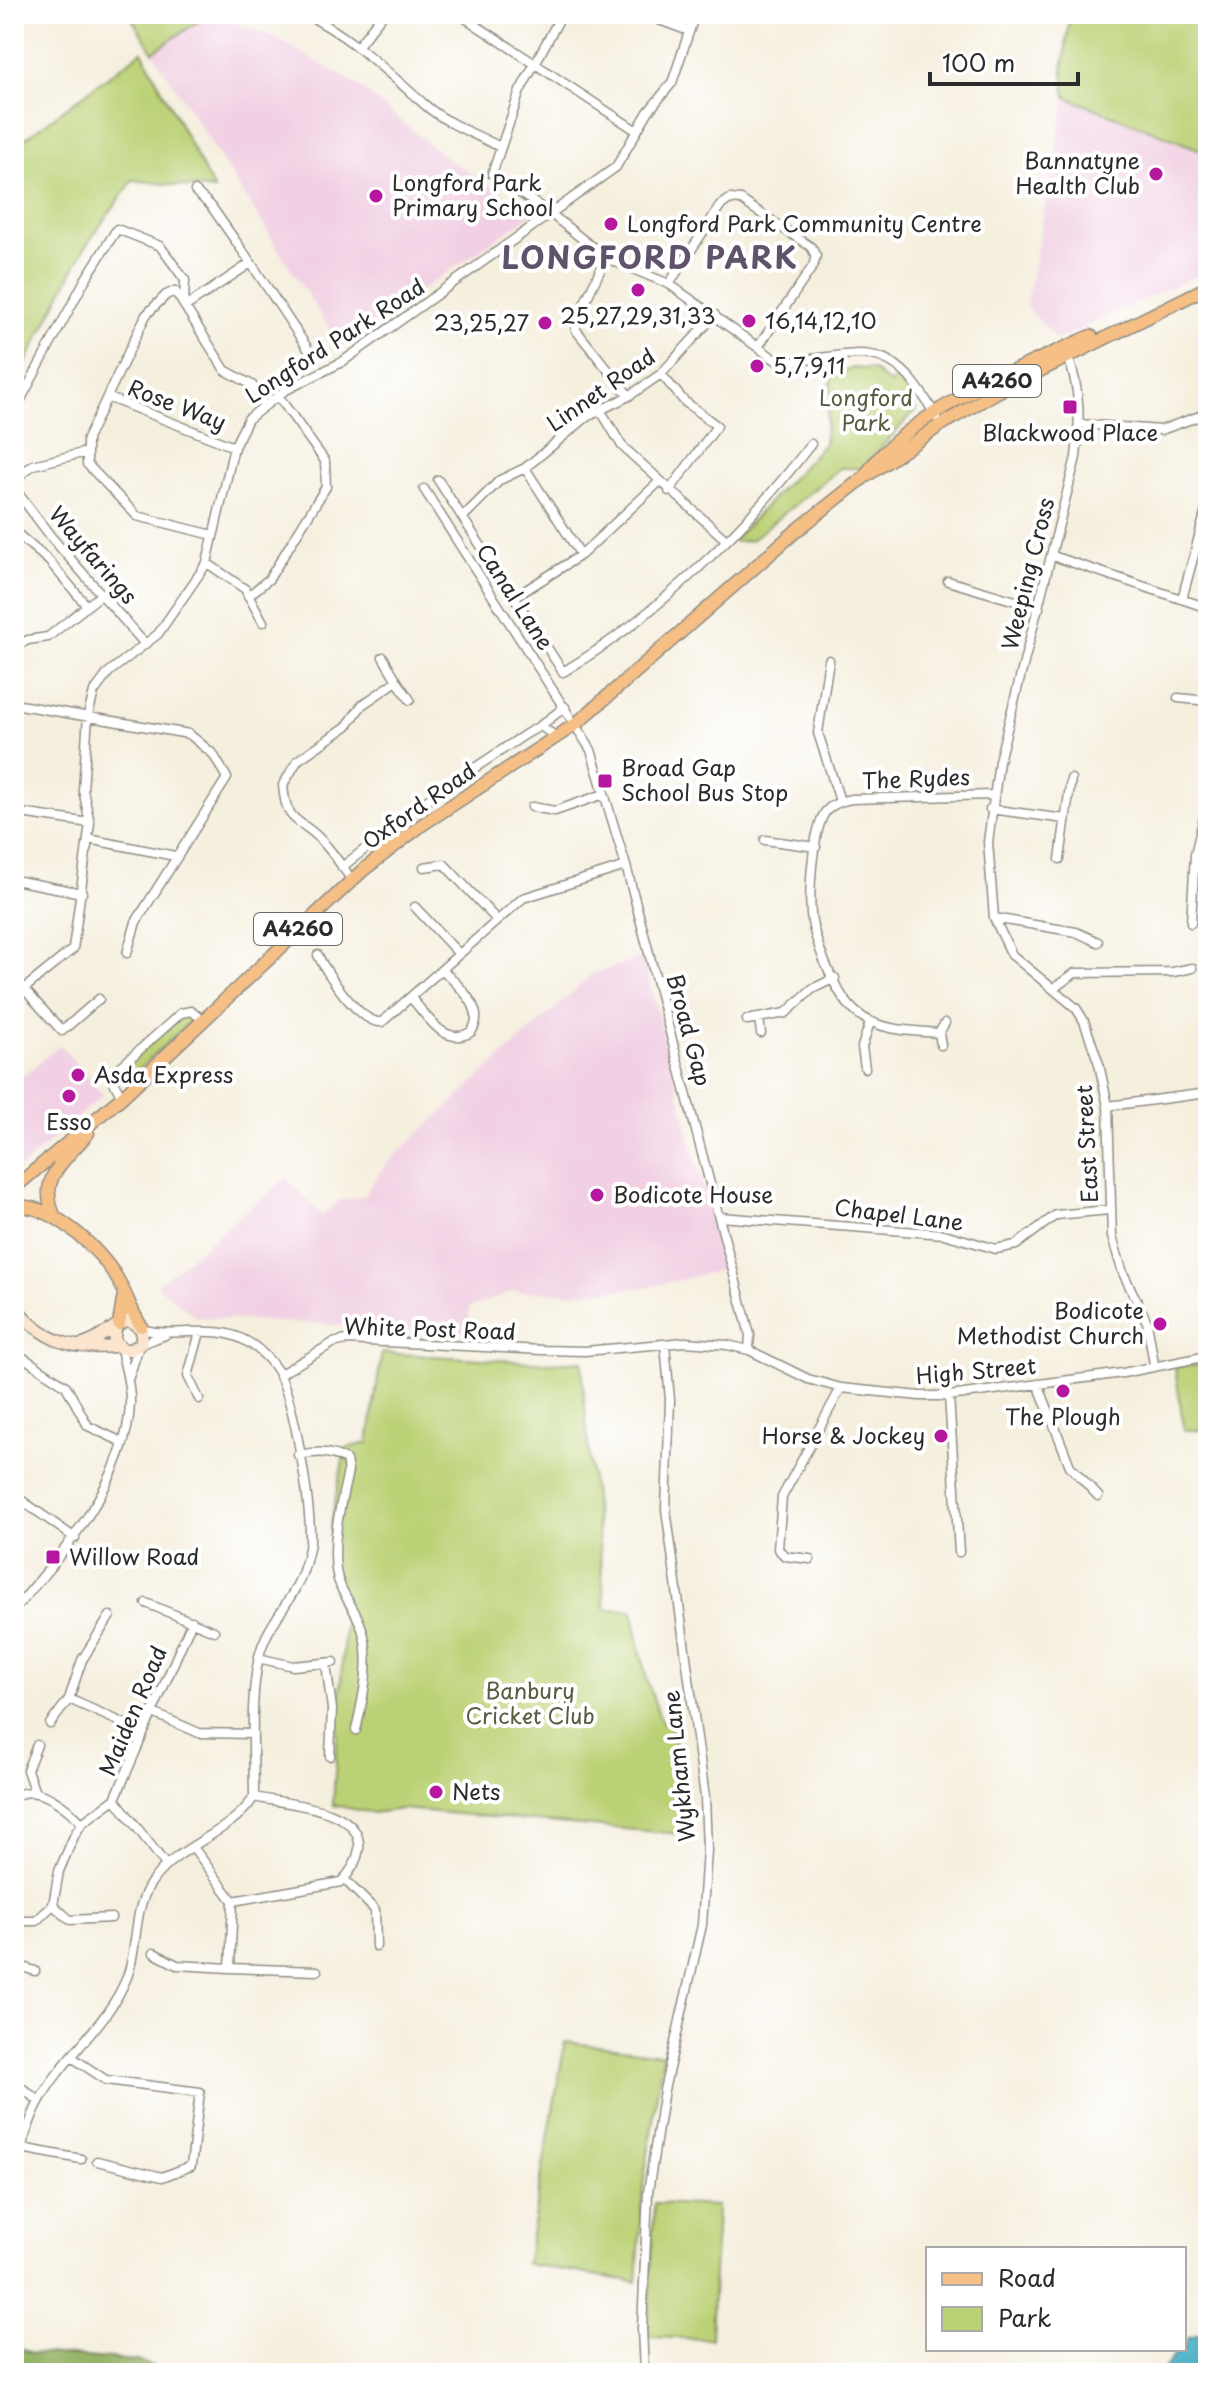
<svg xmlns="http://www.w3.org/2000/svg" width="1222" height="2387" font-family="'Playpen Sans',sans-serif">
<rect width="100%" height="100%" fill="#fff"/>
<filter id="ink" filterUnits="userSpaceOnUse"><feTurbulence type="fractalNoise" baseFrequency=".0125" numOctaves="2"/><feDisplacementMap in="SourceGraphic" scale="16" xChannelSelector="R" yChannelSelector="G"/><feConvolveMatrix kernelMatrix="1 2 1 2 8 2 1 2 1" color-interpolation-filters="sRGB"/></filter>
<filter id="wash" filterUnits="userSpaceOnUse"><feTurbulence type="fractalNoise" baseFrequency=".006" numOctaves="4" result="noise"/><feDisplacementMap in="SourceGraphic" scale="32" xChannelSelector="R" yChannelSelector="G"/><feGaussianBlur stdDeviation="1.8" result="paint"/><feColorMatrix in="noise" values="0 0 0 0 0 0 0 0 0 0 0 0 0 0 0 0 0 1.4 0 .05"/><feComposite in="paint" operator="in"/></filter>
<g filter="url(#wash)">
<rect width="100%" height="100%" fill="#f5efde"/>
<path fill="#f1d0e3" d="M209,14L274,37L356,84L449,160L534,213L340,346L153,52Z
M1066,97L1208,155V270L1057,340L1026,306Z
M643,957L725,1269L649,1287L573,1293L513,1291L469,1308V1333L196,1317L157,1285L286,1178L322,1215L339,1201L364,1196L385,1165L592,974Z
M60,1045L103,1095L14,1173V1084Z"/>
<path fill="#bbd175" stroke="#737e50" stroke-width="2" d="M129,14H209L153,52Z
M1070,14H1208V153L1066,97L1063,71Z
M142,51L214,190L133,180L85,247L14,386V147Z
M853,368L873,370L890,384L898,377L916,410L862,468H840L751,540L736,542L733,540L824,444L832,376Z
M190,1014L193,1019L126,1081L118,1079L122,1069L180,1017Z
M382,1353L550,1363L582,1361C585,1444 599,1526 605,1609L632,1610L646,1677L661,1721L671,1725L690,1835L402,1809L373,1813L333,1805L345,1620C317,1571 334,1501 346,1448L368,1443Z
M1208,1364V1430H1184L1175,1367Z
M565,2042L663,2054L643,2185L637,2282L526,2264Z
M654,2203L717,2206L711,2339L648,2337Z"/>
<path fill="#94b366" stroke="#606f48" stroke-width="2" d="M14,2346L31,2353L137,2361L172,2373H14Z"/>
<path fill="#44afc3" stroke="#386d77" stroke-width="2" d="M1208,2331V2373H1161L1179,2349H1184L1188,2338Z"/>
</g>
<g filter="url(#ink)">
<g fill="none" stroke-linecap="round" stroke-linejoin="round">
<g stroke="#908d84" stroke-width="11">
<path id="street" d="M305,14C351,36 386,71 424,104C445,123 475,134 500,147
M459,14L637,131
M562,14L520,91L492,174L551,214L606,258L669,284L780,363C862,355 890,332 936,417
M643,14L689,31
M357,47L383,14
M195,191L211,206L251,263
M606,258L576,321V330L629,396
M669,284L720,206L730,199L741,200L811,247L816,256L813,266L758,347
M185,307L251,263L314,358
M1067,355C1081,388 1080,422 1076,457L999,761L988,842L994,918L1012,955L1076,1008L1084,1021L1099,1064L1108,1106L1112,1237L1123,1273L1147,1322L1154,1364
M661,374L684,401L717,426L669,491
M107,397L234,447
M601,411L622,446L725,539
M14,412L85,280L117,229L160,246L185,280L184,303
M1079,424L1161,430L1208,413
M525,468L581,555
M14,480L33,465L87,452
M438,480L563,672C655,617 746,529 811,444
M14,488L52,538L145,644
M424,489L591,750L626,866L750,1335L749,1350
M463,517L500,480L525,468L588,416L629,396L661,374L715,315
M14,531L49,561L87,606
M213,535L137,516L87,464V439L146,315L166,295L175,291L225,370L252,385L263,405
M1053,556L1208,608
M207,563L245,589L263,622
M948,581L1039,608
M248,596L269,579L326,487L325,461L278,396
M515,597L581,555L659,482
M1182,599L1205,514L1208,515
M14,647L28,640L48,637L102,594
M829,660L818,733L840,801
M397,681L410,700
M1178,698L1208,701
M14,704L189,734L213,754L227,778L136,922L127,953
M540,726L565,707
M532,807L555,811L604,794
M990,809L1065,819
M14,812L90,823
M88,839L175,856
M765,840L816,847
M1060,859L1071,779
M342,867L434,795L526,734L540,726L557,737
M424,867L444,864L496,919
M14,880L82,893
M353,881C342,867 333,852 321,840C300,817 286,826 283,785L298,760L347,726L362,705L397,681L383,657
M415,907L459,954
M994,918L1076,932L1098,942
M1191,923L1195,854L1208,801
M318,955C326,973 361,1025 382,1022L523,898L626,866
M1054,988L1075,973L1173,972L1192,968
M25,990L62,1031L99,999
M14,997L73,949L90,823L83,790L88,715L94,692L109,672L158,634L207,563L234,447L248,419L284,391L342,362L616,167L648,112L672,83L695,14
M411,998C427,1015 444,1048 471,1032C488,1009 458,986 443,970
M759,1019L761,1033
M747,1020L786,1013L812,989L835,978
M945,1023L939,1033C913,1031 878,1031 857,1013C836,996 820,953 813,927C807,901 812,842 822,818C827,805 840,801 852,799L993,795
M939,1033L941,1045
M865,1068L862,1047L870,1022
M122,1097L114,1083L117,1070L181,1013L191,1011L204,1020
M1108,1106L1208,1093
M720,1217L944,1234L996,1249L1016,1245L1056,1215L1109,1210
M141,1344L165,1335
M24,1358L66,1386L88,1426L122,1442
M279,1375L333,1343L346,1340L542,1350L585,1351L685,1342L727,1345L749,1350L808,1379L841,1388L920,1396H949L1123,1373L1208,1356
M129,1377L139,1346
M1038,1384L1070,1466L1098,1496
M949,1396L959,1552
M199,1399L188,1376L200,1332
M298,1455C317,1452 329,1450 346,1460L348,1471C341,1504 332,1536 336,1570C339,1593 354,1605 361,1626C373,1657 363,1699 356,1730
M14,1495L75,1538
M810,1559L785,1556L778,1549L782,1497L841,1388
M146,1603L214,1631
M14,1610C61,1556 128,1478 130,1403C131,1384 124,1366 121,1348
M258,1658L293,1666L334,1662
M326,1664L332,1709L330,1756
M69,1699L143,1732
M151,1712L199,1733L253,1734
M50,1724L69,1699L82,1660L110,1616
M35,1793L27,1770L37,1745
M14,1797C37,1782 66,1807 82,1823
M115,1799L166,1865
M344,1879L375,1910L376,1946
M233,1901L341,1882C350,1873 357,1862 359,1849C363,1806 283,1804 254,1797
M53,1905L70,1920L111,1918
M14,1921H36L53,1905L59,1871L75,1834L82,1823L115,1799L192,1621
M154,1953L177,1965L230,1968L233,1901L193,1847
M14,1964L35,1971
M230,1968L317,1971
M73,2058L106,2080L200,2092L191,2166L162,2177L97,2161
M14,2082L39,2101
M81,2159L21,2148C26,2133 31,2116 39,2102C62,2058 108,2025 127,1977C139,1946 132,1912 151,1883C176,1845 230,1835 254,1797C254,1750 249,1703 259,1657C266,1624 293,1602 303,1571C306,1562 309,1550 310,1541C311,1506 295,1404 279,1374C272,1361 257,1346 244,1340C214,1323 175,1339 142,1329
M644,2373L642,2328L648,2192L664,2090L702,1925L707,1850L705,1797L666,1509L670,1400L665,1344"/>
</g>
<g stroke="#908d84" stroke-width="14">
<path id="secondary" d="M14,1305C42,1342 73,1351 119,1346
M77,1346C99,1342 109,1327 128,1320L142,1329L141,1344L130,1350L121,1348L114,1339L116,1327"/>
</g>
<g stroke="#908d84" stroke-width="15">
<path id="primary" d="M867,473C913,408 1020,369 1091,336
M14,1188L122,1097L362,871L423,824L576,724L796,531L863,478L939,426L995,393L1208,287
M14,1207C50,1201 101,1250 118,1280C127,1295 131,1312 141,1326
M54,1215C37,1177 66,1160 88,1133
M119,1324L124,1294"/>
</g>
<use href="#street" stroke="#fff" stroke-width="8"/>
<use href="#secondary" stroke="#fbe5cf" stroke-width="11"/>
<use href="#primary" stroke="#f5bf86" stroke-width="12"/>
</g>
</g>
<g fill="#b5179e" stroke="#fff" stroke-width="3">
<circle cx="1156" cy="174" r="8"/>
<circle cx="376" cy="196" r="8"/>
<circle cx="611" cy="224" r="8"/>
<circle cx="638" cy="290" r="8"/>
<circle cx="749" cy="321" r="8"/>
<circle cx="545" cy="323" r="8"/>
<circle cx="757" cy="366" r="8"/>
<rect x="1062" y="399" width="16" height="16" rx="4"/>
<rect x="597" y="773" width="16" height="16" rx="4"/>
<circle cx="78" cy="1075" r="8"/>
<circle cx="69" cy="1096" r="8"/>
<circle cx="597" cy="1195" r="8"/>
<circle cx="1160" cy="1324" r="8"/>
<circle cx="1063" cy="1391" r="8"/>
<circle cx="941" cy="1436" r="8"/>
<rect x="45" y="1549" width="16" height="16" rx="4"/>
<circle cx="436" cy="1792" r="8"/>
</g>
<g text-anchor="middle" stroke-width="8" stroke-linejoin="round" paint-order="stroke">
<g fill="#fff" stroke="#6b6b6b" stroke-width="2">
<rect x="953" y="365" width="88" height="32" rx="6"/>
<rect x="254" y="913" width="88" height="32" rx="6"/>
</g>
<g font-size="20" font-weight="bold" fill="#2b2b2b">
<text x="997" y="388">A4260</text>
<text x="298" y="936">A4260</text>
</g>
<g font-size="22" fill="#2b2b2b" stroke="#fff" text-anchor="start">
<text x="1140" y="169" text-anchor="end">Bannatyne<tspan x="1140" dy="25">Health Club</tspan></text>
<text x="392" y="191">Longford Park<tspan x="392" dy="25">Primary School</tspan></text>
<text x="627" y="232">Longford Park Community Centre</text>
<text x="638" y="324" text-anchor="middle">25,27,29,31,33</text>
<text x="765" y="329">16,14,12,10</text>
<text x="529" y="331" text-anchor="end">23,25,27</text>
<text x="773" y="374">5,7,9,11</text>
<text x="1070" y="441" text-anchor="middle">Blackwood Place</text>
<text x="621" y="776">Broad Gap<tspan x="621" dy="25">School Bus Stop</tspan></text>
<text x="94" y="1083">Asda Express</text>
<text x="69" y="1130" text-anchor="middle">Esso</text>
<text x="613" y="1203">Bodicote House</text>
<text x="1144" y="1319" text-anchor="end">Bodicote<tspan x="1144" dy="25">Methodist Church</tspan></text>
<text x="1063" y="1425" text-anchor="middle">The Plough</text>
<text x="925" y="1444" text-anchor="end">Horse &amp; Jockey</text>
<text x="69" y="1565">Willow Road</text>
<text x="452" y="1800">Nets</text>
</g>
<g font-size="22" fill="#2b2b2b" stroke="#fff">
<text transform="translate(335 341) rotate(-33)" y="8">Longford Park Road</text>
<text transform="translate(601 390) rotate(-35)" y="8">Linnet Road</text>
<text transform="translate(177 405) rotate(21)" y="8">Rose Way</text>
<text transform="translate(93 555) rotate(49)" y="8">Wayfarings</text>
<text transform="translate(1028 574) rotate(-76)" y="8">Weeping Cross</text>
<text transform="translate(515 597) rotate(57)" y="8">Canal Lane</text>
<text transform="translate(916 779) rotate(-2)" y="8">The Rydes</text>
<text transform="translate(419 806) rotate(-35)" y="8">Oxford Road</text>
<text transform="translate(689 1030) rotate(75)" y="8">Broad Gap</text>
<text transform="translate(1087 1144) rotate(-93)" y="8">East Street</text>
<text transform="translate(899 1215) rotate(7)" y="8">Chapel Lane</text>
<text transform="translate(430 1329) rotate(2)" y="8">White Post Road</text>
<text transform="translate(976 1371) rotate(-5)" y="8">High Street</text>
<text transform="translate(133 1711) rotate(-67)" y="8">Maiden Road</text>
<text transform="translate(679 1766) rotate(-96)" y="8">Wykham Lane</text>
</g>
<g font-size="22" fill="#565d41" stroke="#fff">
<text x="866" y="406">Longford<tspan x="866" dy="25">Park</tspan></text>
<text x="530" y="1699">Banbury<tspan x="530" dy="25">Cricket Club</tspan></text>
</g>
<g font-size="30" font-weight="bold" letter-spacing="2" fill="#5f526b" stroke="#fff">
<text x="650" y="269">LONGFORD PARK</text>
</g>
</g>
<rect width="1222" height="2387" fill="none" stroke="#fff" stroke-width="48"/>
<rect x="926" y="2247" width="260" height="104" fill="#ffffff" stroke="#aaaaaa" stroke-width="2"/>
<rect x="942" y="2273" width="40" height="12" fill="#f5bf86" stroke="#aaaaaa" stroke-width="2"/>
<text x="998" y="2287" font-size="24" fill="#2b2b2b">Road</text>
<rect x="942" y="2307" width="40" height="24" fill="#bbd175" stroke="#aaaaaa" stroke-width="2"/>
<text x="998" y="2327" font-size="24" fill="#2b2b2b">Park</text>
<path d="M930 72v12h148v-12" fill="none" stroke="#2b2b2b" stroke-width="4"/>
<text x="942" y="72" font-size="24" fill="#2b2b2b" stroke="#ffffff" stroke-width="6" paint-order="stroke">100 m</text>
</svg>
